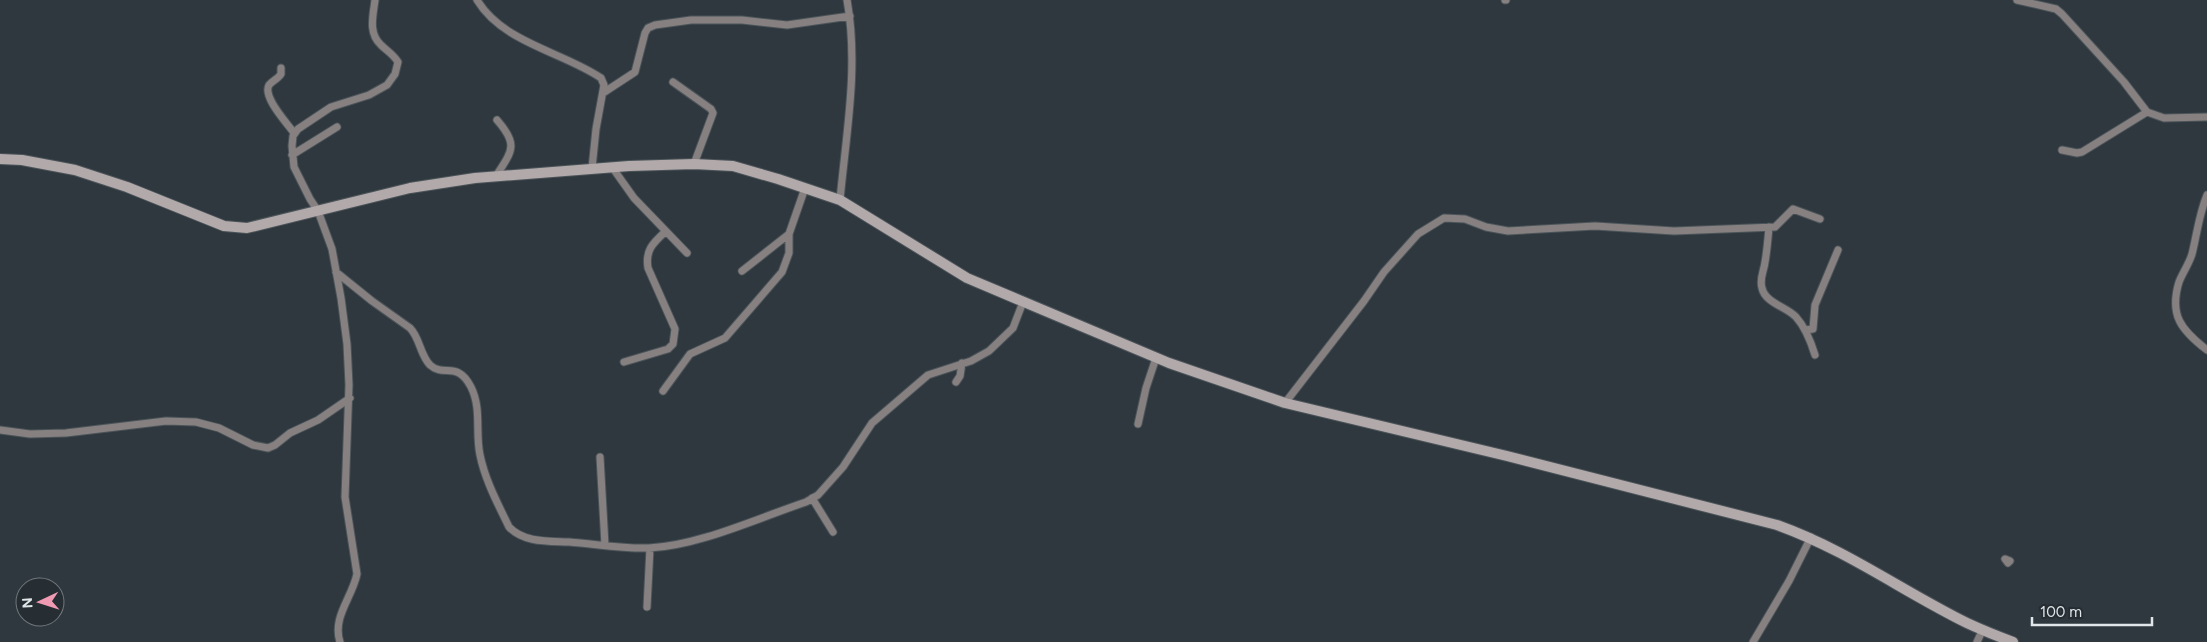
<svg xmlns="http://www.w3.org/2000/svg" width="2207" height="642" font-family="Figtree,sans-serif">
<rect width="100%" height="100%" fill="#2f383e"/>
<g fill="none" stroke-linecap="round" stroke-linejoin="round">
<g stroke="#4b5459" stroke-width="9">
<path id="street" d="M477,0C503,43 563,52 601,78L604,85L596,129L592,168
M1505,0H1506
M2017,0L2056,9L2062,14L2124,82L2147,112L2164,118L2207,117
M281,68V74C278,79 272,81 269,85C262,97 288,124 294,133
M673,82L711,109L713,113L694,164
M603,93L635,72L645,33L648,28L655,25L691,20H742L787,25L850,16
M2062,150L2077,153L2082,152L2147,112
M292,155L337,127
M612,167L634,198L687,253
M496,176C512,151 519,145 497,120
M2207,195C2199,214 2197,234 2192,254C2189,264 2183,272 2179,282C2169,315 2181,330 2207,350
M840,200C846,134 859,67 847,0
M1769,227C1768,239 1767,251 1765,262C1764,271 1759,279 1762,288C1765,303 1787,307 1796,317C1806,328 1811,342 1815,355
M742,271L789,234
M336,272L372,301L410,328C420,338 420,355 430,365C444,378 457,360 471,387C482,409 475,432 480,455C485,480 498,504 509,527C524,543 549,541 569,542C596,544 623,549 649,548C698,546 758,518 806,502L818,495L843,467L872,423L928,375L971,361L989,351L1013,328L1023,302
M1805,330L1813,329L1815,305L1838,250
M624,362L668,349L673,344L675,329L648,268C645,250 653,243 666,231
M956,382L960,376L962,363
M663,391L690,354L725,338L782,272L789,253V234L805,188
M1285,403L1364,301L1384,272L1418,234L1444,218L1465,219L1486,227L1508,231L1595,226L1674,231L1775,227L1793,209L1820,219
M1138,424L1146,388L1156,358
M0,430L30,434L66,433L166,421L196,422L219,428L253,445L268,448L275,445L290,433L318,420L350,398
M600,457L605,545
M812,498L833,532
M2008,563L2005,559L2010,561
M647,607L650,548
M340,642C332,617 352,598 357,574L345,497L349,385L347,344L341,298L332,249L318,211L310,199L294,167L292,146L293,136L298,129L331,107L369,95L387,85L395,74L398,62C393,54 387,51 381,45C368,33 373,16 375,0
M1753,642L1789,581L1811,537
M1977,642L1983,629"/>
</g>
<g stroke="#4b5459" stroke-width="12">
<path id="secondary" d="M0,159L22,160L75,170L127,187L224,226L247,228L410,188L475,178L629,166L694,164L733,166L778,179L840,200L967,278L1169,363L1285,403L1507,456L1777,525C1847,550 1902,591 1967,623C1982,630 1997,636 2013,642"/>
</g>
<use href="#street" stroke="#868081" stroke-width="7"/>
<use href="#secondary" stroke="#b2a9ab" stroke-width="10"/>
</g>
<g transform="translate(40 602) rotate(266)"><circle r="24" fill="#262e34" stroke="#70787c"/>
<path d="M0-4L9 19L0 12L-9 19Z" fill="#f19ab3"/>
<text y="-8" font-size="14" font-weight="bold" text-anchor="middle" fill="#e0e6e9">N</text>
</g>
<path d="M2032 617v8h120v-8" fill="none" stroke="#e0e6e9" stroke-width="2.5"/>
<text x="2040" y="617" font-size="15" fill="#e0e6e9" stroke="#262e34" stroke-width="4" paint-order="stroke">100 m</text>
</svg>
